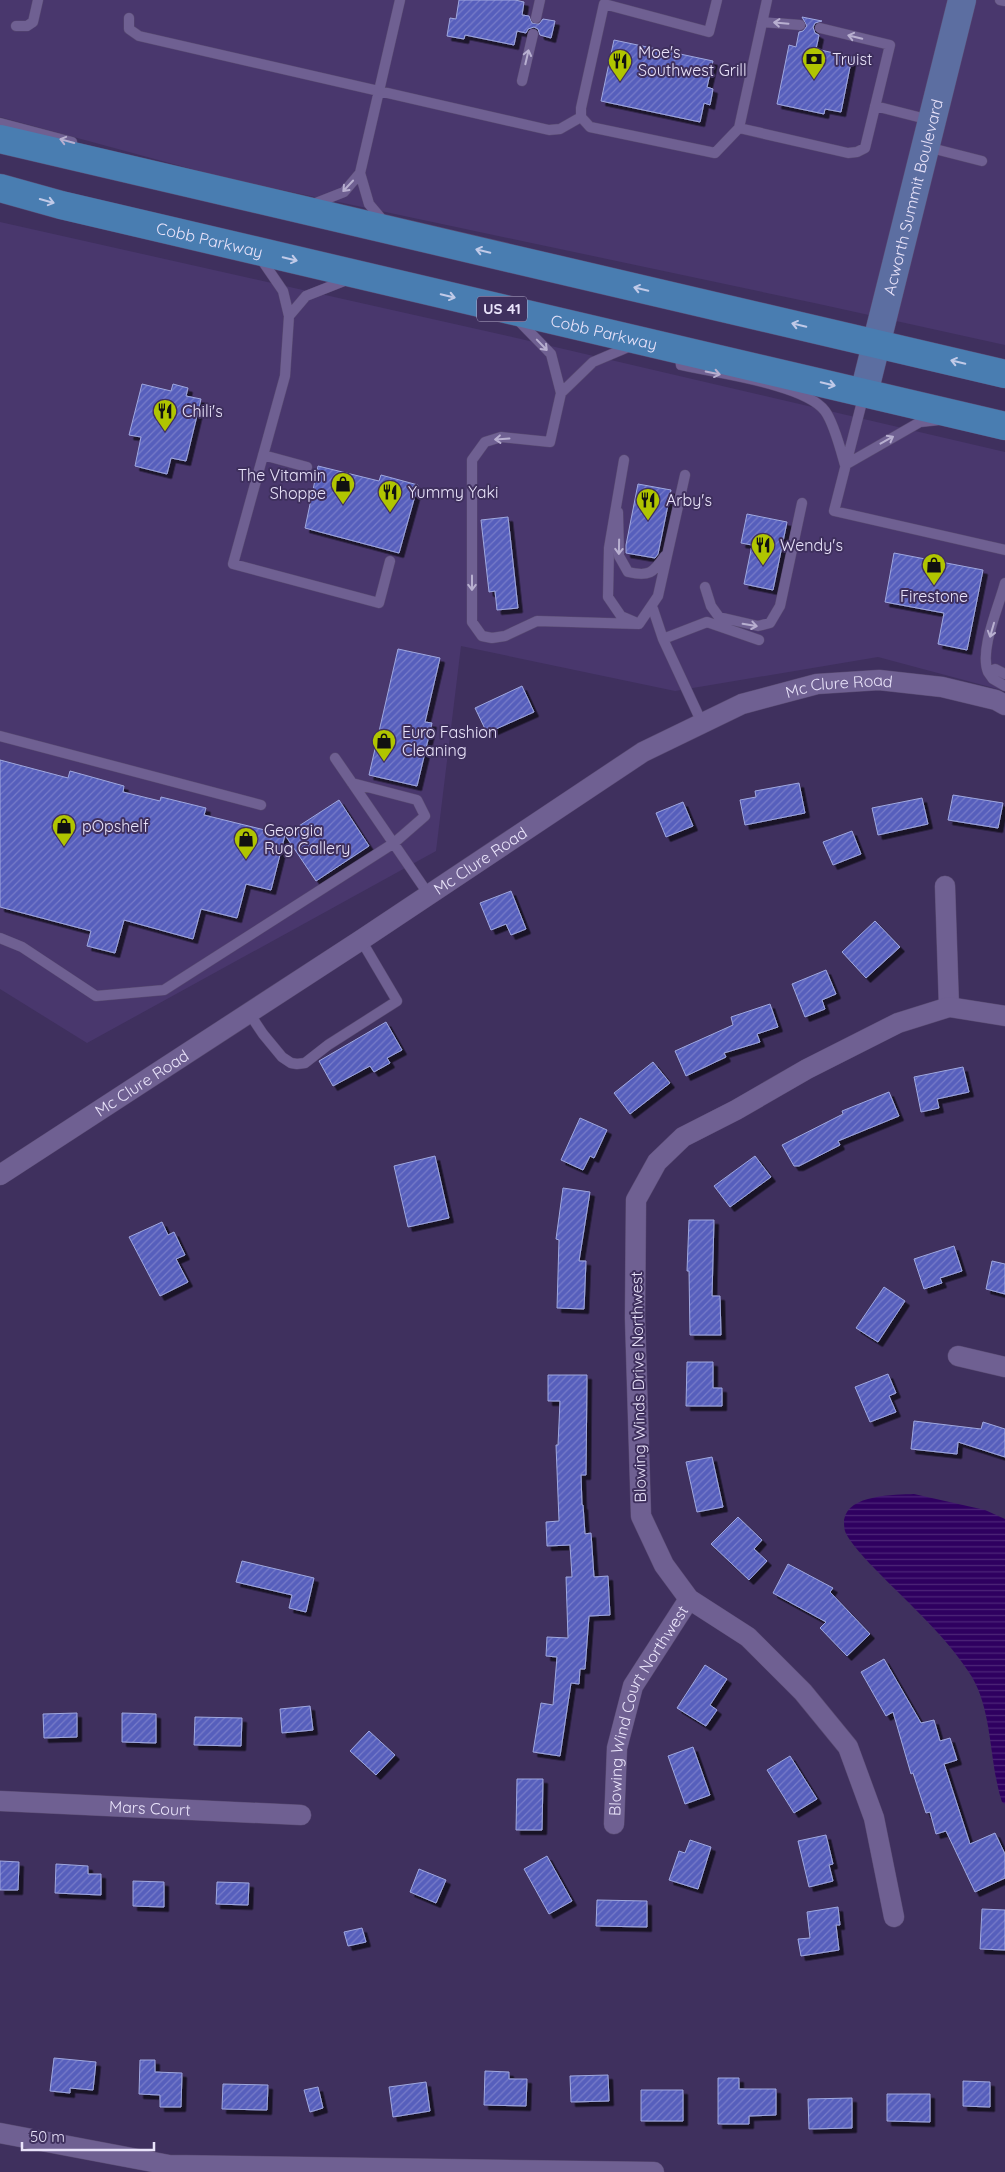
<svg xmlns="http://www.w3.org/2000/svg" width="1005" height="2172" font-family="Quicksand,sans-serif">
<defs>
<pattern id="water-rules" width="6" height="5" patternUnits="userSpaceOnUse" patternTransform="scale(1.25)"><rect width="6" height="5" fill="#2f0060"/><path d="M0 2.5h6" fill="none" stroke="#4d2578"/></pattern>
<pattern id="building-hatch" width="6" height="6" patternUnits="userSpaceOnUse" patternTransform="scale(1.25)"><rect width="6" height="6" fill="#575ebc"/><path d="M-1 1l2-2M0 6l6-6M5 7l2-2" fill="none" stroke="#777dc9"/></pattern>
<filter id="shadow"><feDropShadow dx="4.5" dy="4.5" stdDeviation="0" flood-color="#0009"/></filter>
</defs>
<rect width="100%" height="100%" fill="#3f305e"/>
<path fill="#49376d" d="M0,0H1005V345L819,304L221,177L0,117Z
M0,222L499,334L1005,452V691L878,657L675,691L461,646L436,851L87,1043L0,989Z"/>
<path fill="url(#water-rules)" d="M914,1494L985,1510L1005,1519V1804L1002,1802C989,1762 993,1713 972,1677C948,1638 910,1605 878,1572C870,1564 848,1541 845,1531C844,1528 844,1522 844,1520C848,1494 895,1495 914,1494Z"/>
<path fill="url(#building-hatch)" stroke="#9fa8df" filter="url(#shadow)" d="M459,0H515L524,2L522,15L529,16L532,23L539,24L543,19L555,21L551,38L540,35L538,29L534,27L528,29L526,33L517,31L514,45L465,35L464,39L447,36L450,18L456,19Z
M802,17L822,21L815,23L813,27L815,33L819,35L816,49L852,57L841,112L825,109L824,114L777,104L789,45L796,47L799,32L803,31L807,26Z
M614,40L713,61L707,87L713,89L710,105L704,103L700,122L601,101Z
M142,384L171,391L173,384L188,388L186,396L201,399L186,461L171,458L167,474L135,466L141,437L129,435Z
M318,466L379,481L381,475L418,485L399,553L305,528Z
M638,484L671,490L658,554L655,558L626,553V545Z
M747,514L787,522L773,590L744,584L752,545L741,543Z
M508,517L518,608L497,610L495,591L489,592L481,520Z
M894,553L983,570L967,650L938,644L944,613L885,602Z
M398,649L440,658L425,722L432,723L417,786L369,775Z
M522,686L534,712L487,733L475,708Z
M0,760L68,778L70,771L124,786L123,792L160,801L161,797L206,808L204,815L285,835L271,890L246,884L237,918L201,909L193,939L124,920L115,953L87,946L91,931L0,907Z
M799,783L805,813L745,825L740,800L756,797L755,791Z
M953,795L1003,803L998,828L948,820Z
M922,798L928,824L878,835L872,808Z
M339,800L369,846L316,881L285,835Z
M683,802L693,826L666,837L656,813Z
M852,831L861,854L833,865L823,842Z
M511,891L526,929L511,935L506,924L491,930L480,903Z
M875,921L900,947L866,978L842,952Z
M826,970L836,994L822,1000L825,1009L805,1017L792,984Z
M770,1004L778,1027L757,1034L760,1042L724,1053L726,1057L686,1076L675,1051L733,1025L731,1017Z
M386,1022L402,1050L387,1058L390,1063L374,1072L370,1066L333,1086L319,1061Z
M653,1062L670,1083L630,1114L614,1093Z
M963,1067L969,1092L937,1099L939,1108L921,1112L914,1077Z
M889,1092L899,1116L838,1141L840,1145L799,1166H794L782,1145L843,1114L842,1111Z
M580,1118L607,1130L594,1158L590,1156L583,1170L561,1160Z
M435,1156L449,1218L408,1227L394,1166Z
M755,1156L771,1177L730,1207L714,1186Z
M563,1188L590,1192L579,1261H586L584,1309L557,1308L559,1240L556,1239Z
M689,1220H714L712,1296H720L721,1335H690L689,1271H687Z
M162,1222L168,1235L174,1232L185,1255L176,1259L188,1282L160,1296L129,1237Z
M954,1246L962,1271L940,1278L942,1283L924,1289L914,1259Z
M992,1261L1005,1264V1294L986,1289Z
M884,1287L905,1301L878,1342L856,1328Z
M687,1362H713V1388H722V1406H686Z
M888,1374L896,1393L889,1396L896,1412L870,1422L855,1387Z
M548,1375H587L586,1475H581L582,1505H583L585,1534L591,1533L594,1577L608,1576L610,1615L589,1616L585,1669H580L579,1684L571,1683L560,1756L533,1752L541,1703L553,1705L557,1657L546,1656L547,1637L568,1638L566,1577H572L570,1545L547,1546L546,1522L559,1521L556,1445H558L560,1401H548Z
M914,1421L981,1429L983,1422L1005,1429V1457L958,1442L957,1454L911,1449Z
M712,1457L723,1507L697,1512L686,1462Z
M738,1517L762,1540L754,1549L767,1561L749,1580L711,1544Z
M242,1561L314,1578L306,1612L289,1608L292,1595L236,1582Z
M788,1564L833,1588L830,1592L870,1634L847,1656L820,1628L826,1622L773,1593Z
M884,1659L921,1723L934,1720L940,1741L950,1738L957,1760L944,1764L970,1844L995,1833L1005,1854V1878L975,1892L946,1831L936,1834L930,1812L926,1813L913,1773L911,1774L893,1712L886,1716L861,1672Z
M705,1665L727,1679L710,1705L717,1710L706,1726L677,1708Z
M310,1706L313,1730L282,1733L280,1709Z
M77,1713V1737L44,1738L43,1714Z
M122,1713L156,1714V1743L122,1742Z
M195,1717L242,1718L241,1746L194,1745Z
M369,1731L395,1755L376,1775L350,1751Z
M693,1747L710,1795L685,1804L668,1756Z
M790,1756L817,1799L794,1813L767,1770Z
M517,1779H543L542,1830H516Z
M826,1835L833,1864L829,1865L833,1881L809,1887L798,1841Z
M690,1840L711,1847L698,1889L669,1880L679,1851L685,1853Z
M547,1856L572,1901L549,1914L524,1869Z
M0,1861L19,1862L18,1890H0Z
M56,1864L88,1866V1874H101V1895L55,1893Z
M419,1869L446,1880L436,1903L410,1892Z
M133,1881L164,1882V1907L133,1906Z
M217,1882L249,1883L248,1905L216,1904Z
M597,1900L647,1901V1927L596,1926Z
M838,1907L840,1925H836L839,1950L801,1956L798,1939L810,1938L807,1912Z
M982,1909L1005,1910V1950L980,1949Z
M362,1928L366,1942L348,1946L344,1932Z
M54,2058L96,2062L93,2090L70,2088V2093L50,2091Z
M140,2060H155V2072L182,2073L181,2107H160V2095L139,2094Z
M485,2071L509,2072V2079H527L526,2106L484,2105Z
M608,2075L609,2101L571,2102L570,2076Z
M718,2078H739V2089H776V2115L749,2116V2124H718Z
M963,2081L990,2082V2107L963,2106Z
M426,2082L430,2111L393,2117L389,2087Z
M223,2084L268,2085L267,2110L222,2109Z
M318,2087L323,2108L310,2112L304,2090Z
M641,2090H683V2121H641Z
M887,2094H930V2122L887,2121Z
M852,2098V2128L809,2129L808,2099Z"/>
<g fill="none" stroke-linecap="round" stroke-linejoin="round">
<g stroke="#594b72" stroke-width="11">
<path id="lane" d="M717,0L709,32L604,4L581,108V117L590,127L715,153L739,128
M767,0L739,128L848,153L857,152L865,148L890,45L820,28
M1000,0L1005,1
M129,18V29L139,36L549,130L560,129L581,117
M536,18L540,0
M762,22L800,25
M16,26H27L33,22L38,0
M522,81L533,34
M875,106L930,120
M0,123L72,142
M927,147L982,161
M360,173L400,0
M311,205L344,192L360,173L369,204L385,223
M259,256L283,291L289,316L306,296L349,279
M289,316L285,376L233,564L379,603L390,561
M516,318L551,354L561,393L593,362L633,345
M679,350L681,365C715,373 805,384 825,411C834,423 841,451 845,465L920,422L938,420
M561,393L550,442L501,437L485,442L472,460V622L482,636L492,638L505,636L537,621L639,624L658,596L685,475
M864,394L834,511L1005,550
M263,455L307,467
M624,460L609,548L608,597L621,616L635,622
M618,512L619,556L628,572C649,577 653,573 665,556
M1005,583C999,606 979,650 988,672L995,669L1005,674
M705,587L711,606L719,617L758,626L770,623L780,606L802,503
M652,606L663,639L702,723
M663,639L707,622L759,640
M988,672L993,679L1005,686
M0,736L261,805
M335,758L429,895
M0,938L22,947L96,996L164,990L394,843L425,816L417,800L352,783
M249,1013L263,1034L282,1057L291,1063L297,1064L305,1063L328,1045L397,1001L361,940"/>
</g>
<g stroke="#594b72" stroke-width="21">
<g id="street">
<path d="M945,886L949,1007"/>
<path id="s1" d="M0,1175L361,940L643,752L742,704L817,684L879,680L942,687L996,700L1005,705"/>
<path d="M958,1356L1005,1367"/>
<path id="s2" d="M0,1801L301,1815"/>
<path id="s3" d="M614,1824L617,1748L633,1686L689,1599"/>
<path d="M894,1917L874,1818L848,1747L803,1692L748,1637L689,1599L664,1565L641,1516L635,1318L636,1200L657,1162L683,1137L736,1110L807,1069L898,1023L949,1007L1005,1016"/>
<path d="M0,2133L169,2165L654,2172"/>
</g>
</g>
<g stroke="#594b72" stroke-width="29">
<g id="secondary">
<path id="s4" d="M864,393L962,0"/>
</g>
</g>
<g stroke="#594b72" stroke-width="29">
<g id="primary">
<path d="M0,139L1005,374"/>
<path id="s5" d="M0,188L61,205L1005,426"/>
</g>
</g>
<use href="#lane" stroke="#6f6092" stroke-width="10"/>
<use href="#street" stroke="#6f6092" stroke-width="20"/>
<use href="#secondary" stroke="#5c6ea1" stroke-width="28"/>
<use href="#primary" stroke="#497db1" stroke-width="28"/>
</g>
<defs><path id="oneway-shaft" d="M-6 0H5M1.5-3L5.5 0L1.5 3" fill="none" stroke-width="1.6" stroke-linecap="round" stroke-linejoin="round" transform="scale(1.25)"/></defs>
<g stroke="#b8afd0">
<use href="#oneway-shaft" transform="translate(781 23) rotate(-175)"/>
<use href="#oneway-shaft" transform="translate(855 37) rotate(-166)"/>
<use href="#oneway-shaft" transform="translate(527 57) rotate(-77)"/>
<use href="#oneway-shaft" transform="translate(67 141) rotate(-165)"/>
<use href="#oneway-shaft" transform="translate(348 186) rotate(133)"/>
<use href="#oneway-shaft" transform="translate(542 345) rotate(46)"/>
<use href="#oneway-shaft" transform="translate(713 373) rotate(12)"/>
<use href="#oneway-shaft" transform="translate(502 439) rotate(176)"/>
<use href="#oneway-shaft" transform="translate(887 440) rotate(-29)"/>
<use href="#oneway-shaft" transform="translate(619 547) rotate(91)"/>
<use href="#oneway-shaft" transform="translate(472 583) rotate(90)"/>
<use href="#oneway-shaft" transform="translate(750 625) rotate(9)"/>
<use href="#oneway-shaft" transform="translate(992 630) rotate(106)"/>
</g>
<g stroke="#c1cae8">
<use href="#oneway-shaft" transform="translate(47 201) rotate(16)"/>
<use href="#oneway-shaft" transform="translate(483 251) rotate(-167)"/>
<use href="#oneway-shaft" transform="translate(290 259) rotate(13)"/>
<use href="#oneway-shaft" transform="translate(641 289) rotate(-167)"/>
<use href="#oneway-shaft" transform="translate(448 296) rotate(13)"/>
<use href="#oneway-shaft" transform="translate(799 325) rotate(-167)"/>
<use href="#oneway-shaft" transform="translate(958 362) rotate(-167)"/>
<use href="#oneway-shaft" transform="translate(828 384) rotate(13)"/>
</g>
<defs>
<g id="bank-pin" transform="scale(1.25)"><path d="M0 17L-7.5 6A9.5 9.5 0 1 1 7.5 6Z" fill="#b0c500" stroke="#3f305e"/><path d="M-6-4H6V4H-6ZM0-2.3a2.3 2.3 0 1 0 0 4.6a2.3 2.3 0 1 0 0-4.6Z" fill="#111"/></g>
<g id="restaurant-pin" transform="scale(1.25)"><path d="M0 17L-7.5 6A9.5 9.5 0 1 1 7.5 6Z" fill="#b0c500" stroke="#3f305e"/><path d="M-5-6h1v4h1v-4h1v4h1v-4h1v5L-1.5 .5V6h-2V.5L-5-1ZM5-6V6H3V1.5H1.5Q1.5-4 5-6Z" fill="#111"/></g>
<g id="shop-pin" transform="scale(1.25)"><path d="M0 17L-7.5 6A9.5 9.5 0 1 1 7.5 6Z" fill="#b0c500" stroke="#3f305e"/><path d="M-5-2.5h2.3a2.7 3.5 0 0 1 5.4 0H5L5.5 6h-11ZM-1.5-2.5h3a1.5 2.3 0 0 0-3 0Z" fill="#111"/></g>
</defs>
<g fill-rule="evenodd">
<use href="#bank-pin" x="814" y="59"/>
<use href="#restaurant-pin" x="620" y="61"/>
<use href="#restaurant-pin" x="165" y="411"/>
<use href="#shop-pin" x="343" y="484"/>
<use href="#restaurant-pin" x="390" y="492"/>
<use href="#restaurant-pin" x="648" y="500"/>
<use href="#restaurant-pin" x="763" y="545"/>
<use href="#shop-pin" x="934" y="565"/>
<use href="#shop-pin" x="384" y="741"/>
<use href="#shop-pin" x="64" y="826"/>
<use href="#shop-pin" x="246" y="839"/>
</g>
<g text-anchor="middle" stroke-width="4" stroke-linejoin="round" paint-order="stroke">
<rect fill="#3f305e" stroke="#b6adcb" stroke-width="1" x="477" y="296.5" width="50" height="25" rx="4"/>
<g font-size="15" font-weight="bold" fill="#e9e3fa">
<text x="502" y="314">US 41</text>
</g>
<g font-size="16" fill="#e9e3fa" stroke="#3f305e" text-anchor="start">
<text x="638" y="58">Moe's<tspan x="638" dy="18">Southwest Grill</tspan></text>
<text x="832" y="65">Truist</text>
<text x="182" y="417">Chili's</text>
<text x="326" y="481" text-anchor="end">The Vitamin<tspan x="326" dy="18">Shoppe</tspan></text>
<text x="408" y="498">Yummy Yaki</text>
<text x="666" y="506">Arby's</text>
<text x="780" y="551">Wendy's</text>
<text x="934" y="602" text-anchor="middle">Firestone</text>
<text x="402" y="738">Euro Fashion<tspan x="402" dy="18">Cleaning</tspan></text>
<text x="82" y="832">pOpshelf</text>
<text x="264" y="836">Georgia<tspan x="264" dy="18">Rug Gallery</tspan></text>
</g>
<g font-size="16" fill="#e9e3fa" stroke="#3f305e">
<text dy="6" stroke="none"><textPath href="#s4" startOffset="202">Acworth Summit Boulevard</textPath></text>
<text dy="6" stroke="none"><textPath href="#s5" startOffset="216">Cobb Parkway</textPath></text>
<text dy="6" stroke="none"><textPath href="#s5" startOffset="621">Cobb Parkway</textPath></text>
<text dy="6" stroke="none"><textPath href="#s1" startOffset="979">Mc Clure Road</textPath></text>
<text dy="6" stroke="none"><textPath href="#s1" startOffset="574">Mc Clure Road</textPath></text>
<text dy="6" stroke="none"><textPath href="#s1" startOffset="169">Mc Clure Road</textPath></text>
<text transform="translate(638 1387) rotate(-91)" y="6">Blowing Winds Drive Northwest</text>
<text dy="6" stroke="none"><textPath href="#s3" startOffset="121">Blowing Wind Court Northwest</textPath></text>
<text dy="6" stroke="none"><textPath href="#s2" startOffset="150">Mars Court</textPath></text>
</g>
</g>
<path d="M22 2142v8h132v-8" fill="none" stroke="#e9e3fa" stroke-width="2.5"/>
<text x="30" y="2142" font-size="15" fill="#e9e3fa" stroke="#3f305e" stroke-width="4" paint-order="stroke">50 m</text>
</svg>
